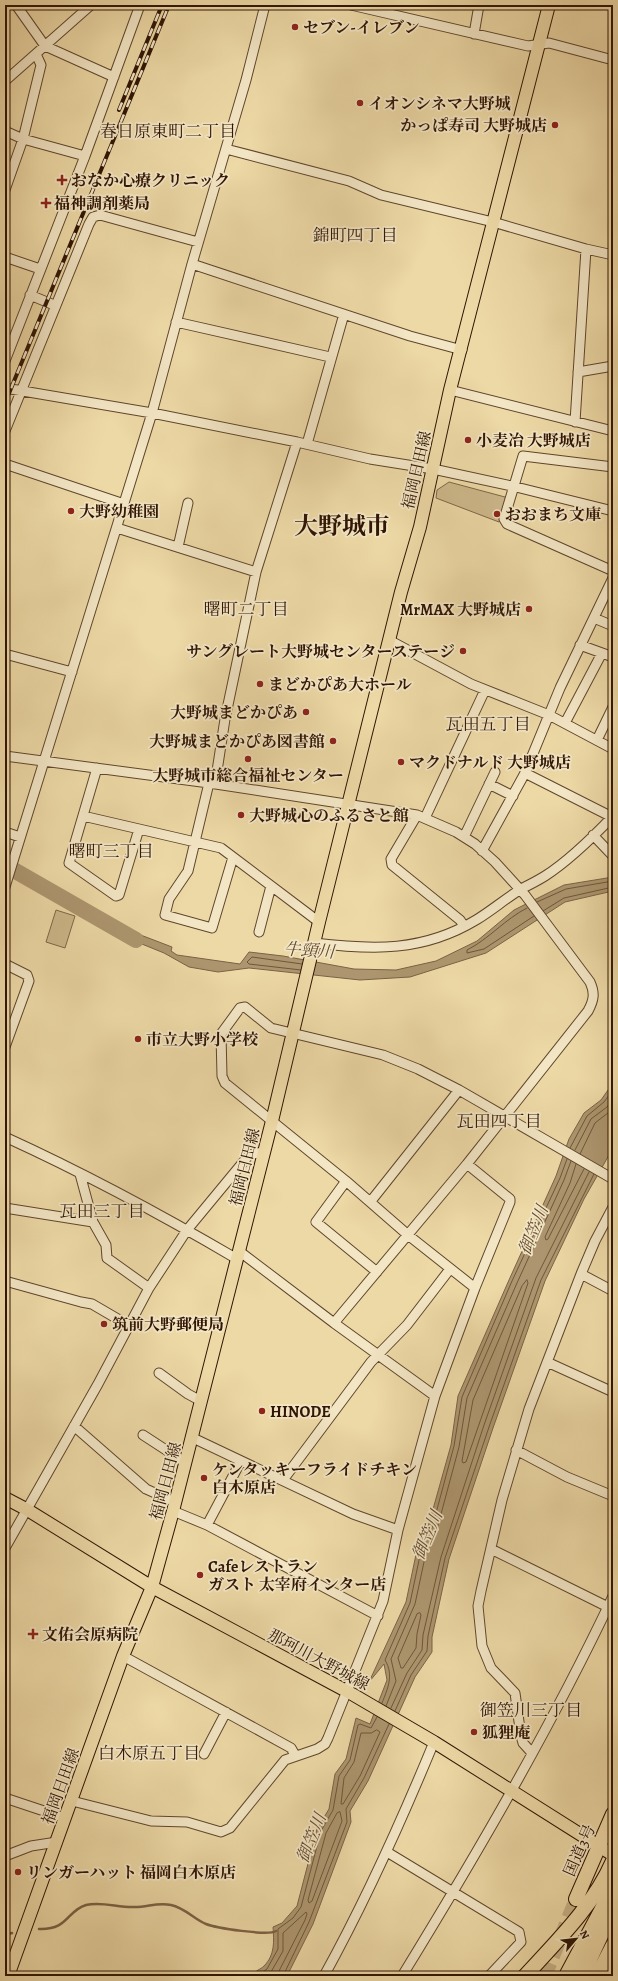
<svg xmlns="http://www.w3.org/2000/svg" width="618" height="1981" font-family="Alegreya,'Noto Serif JP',serif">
<rect width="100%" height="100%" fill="#edd9a6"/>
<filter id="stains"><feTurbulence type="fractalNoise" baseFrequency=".005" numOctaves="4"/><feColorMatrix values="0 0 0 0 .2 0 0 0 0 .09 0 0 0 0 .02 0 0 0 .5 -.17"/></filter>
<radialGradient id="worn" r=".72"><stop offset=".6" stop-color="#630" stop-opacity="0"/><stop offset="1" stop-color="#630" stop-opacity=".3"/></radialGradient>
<path fill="#cdb88b" stroke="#7e6648" d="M449,482L505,497L507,501L499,522L436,498L437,490Z
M56,910L75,916L65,948L46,942Z"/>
<path fill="#ad966f" stroke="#7b6245" d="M613,877V891L565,902L486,953L410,977L360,980L249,968L218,972L189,967L164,953L132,940L115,928L138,934L172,947L171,951L177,955L240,964L249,952L283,956L354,969L396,970L436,961L477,941L514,910L564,885Z
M613,1083V1148L584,1199L545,1281L493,1428L449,1559L432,1637V1652L415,1677L368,1781L350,1811L351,1822L313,1924L287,1976H253C255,1970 260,1970 264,1966C275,1955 274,1941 273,1927L282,1923L297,1906L317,1829L329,1809L335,1774L346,1759L356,1718L370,1724L387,1680L384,1664L369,1682L406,1602L418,1545L428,1527L451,1445L458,1396L509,1280L556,1176L569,1139L584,1113L601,1100Z"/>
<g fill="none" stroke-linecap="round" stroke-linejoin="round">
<path stroke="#6e563a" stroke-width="1" d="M537,902L566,889L613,881
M527,908C505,919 489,939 467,950V953L484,949L534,916
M543,911L564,898L613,887
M301,970L249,964L247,962L252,957L302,964
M570,1148L587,1116L604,1102L613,1090
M575,1150L591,1119L607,1107L613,1099
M580,1154L595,1123L613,1109
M576,1164L570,1183L545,1237L546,1240L548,1239L584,1169
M527,1280L528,1283L466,1462L463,1463L462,1461L473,1400L522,1286Z
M420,1613L421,1615L417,1634L416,1648L403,1668H401L398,1658L417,1614Z
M382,1703C388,1688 394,1675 385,1660L410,1603L422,1546L432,1528L454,1446L462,1397L512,1281L560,1178L567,1159
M386,1706L396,1681L391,1659L415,1604L427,1548L437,1529L459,1447L467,1398L517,1283L564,1180L571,1161
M391,1708L407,1673L422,1650L423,1635L441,1557L484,1425L536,1278L589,1172
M395,1711L411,1675L427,1651L428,1636L445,1558L489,1427L541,1280L594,1174
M377,1730L380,1732L360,1776L343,1804H341L344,1778L354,1762L361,1733H371Z
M340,1812L342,1821L312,1901L309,1903L308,1900L326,1833L337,1813Z
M257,1976L267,1969L278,1949V1929L293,1918L301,1907L321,1831L333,1810L339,1776L350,1760L358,1725L360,1724L371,1728L377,1717
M265,1976L271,1972L283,1951V1933L306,1912L307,1914L305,1920L279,1971L278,1976
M283,1976L309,1922L347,1822L346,1809L364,1778L389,1724"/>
<path stroke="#7b6245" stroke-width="2.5" d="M39,1929C69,1930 66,1911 86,1905C102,1901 119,1908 135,1907C148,1907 158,1902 171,1905C185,1908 194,1919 206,1924C216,1928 268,1936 276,1931
M5,1935L12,1933"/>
<path stroke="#ad966f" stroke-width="16" d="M5,865L136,940"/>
<path stroke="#c7b286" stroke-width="14" stroke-dasharray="14 7" stroke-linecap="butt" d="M545,1976L576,1899"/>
<g stroke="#5f462d" stroke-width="11">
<path id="minor" d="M16,5L45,46L114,77
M351,5L528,46L549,43L613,60
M474,34L479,5
M5,81L91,5
M5,131L23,139L85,156
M226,149L349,181L381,195L493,222L586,249L613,255
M5,190L23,139L41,65L36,54
M5,257L40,269
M192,264L410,336L462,350
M30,295L54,305
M176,322L330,357
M5,361L85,156L140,5
M578,372L613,366
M5,388L152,413L297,442L370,459L433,469L516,487L613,511
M450,390L613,431
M575,422L586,249
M5,431L89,224L93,217L100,215L198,242
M307,444L344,314
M5,464L124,504
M613,467L523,456L504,519L507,524L613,571
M117,528L256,572
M178,547L188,503
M594,618L613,626
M389,640L471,684L549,715L613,749
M580,645L613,657
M5,654L72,672
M565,723L602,653
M597,740L613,707
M5,756L209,783L417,815L456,832L475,844L495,862L525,895L590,982C595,993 594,1000 588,1011L467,1164L334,1323
M97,768L69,863L116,896L119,895L139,829
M525,773L612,817
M209,783L188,871L169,899L165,915L212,928L233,857
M215,784L225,719L256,572L297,442
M489,784L513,796
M417,815L391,859L392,865L460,920L464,926
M83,816L221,848L319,922
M425,818L485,690
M5,832L20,837
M593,835L613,856
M464,837L495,772
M482,851L525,773L560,688L613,578
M5,887L152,413L192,264L246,80L265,5
M259,932L271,886
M314,943C373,950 423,952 476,920C491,911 505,899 521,889C529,885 537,881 545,876C570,860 593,837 613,816
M5,964L27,975L29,981L5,1047
M5,1137C84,1173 162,1215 237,1259
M80,1174L93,1222
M346,1181L316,1222L377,1272
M371,1201L459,1090
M5,1208L93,1222L106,1245L107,1258L149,1288
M239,1251L334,1323L435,1396
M581,1274L613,1291
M5,1281L81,1302L92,1304L128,1325
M475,1288L408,1235L346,1181L225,1083L222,1076L221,1034L240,1008L245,1007L271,1028L383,1055L418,1069L459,1090L613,1179
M547,1362L613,1392
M159,1373L188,1394L201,1401
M74,1426L146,1489L175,1502
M143,1435L186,1463
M193,1438L353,1514L398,1530
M516,1450L567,1477L613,1496
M283,1480L371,1362L407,1325L450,1269
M173,1511L207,1525L378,1616
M207,1525L241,1461
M5,1548L98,1384L149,1288L187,1230L249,1155L263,1152
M491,1549L608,1607
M123,1656L291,1748L295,1755
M532,1753L523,1743L521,1736L515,1693L491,1668L482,1646L478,1606L481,1591L502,1500L529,1409L581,1274L595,1241L613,1207
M204,1754L226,1712
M5,1798L65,1818
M72,1801L151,1821L187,1822L221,1832L230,1828L285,1760L317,1749L325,1744L328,1738L383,1601L398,1530L435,1396L475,1288L510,1202V1199L467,1164
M387,1852L519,1932L521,1942L489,1976
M5,1856L31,1846L57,1842
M324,1976C366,1900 401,1822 434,1742
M402,1976C478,1852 551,1727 613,1596"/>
</g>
<g stroke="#301505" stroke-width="14">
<path id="major" d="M5,1498L26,1509L152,1587L352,1694L434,1742L613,1855
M8,1976L123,1656L152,1587L173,1511L272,1121L319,922L401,592L420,527L450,390L549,5"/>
</g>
<g stroke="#301505" stroke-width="16">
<path id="highway" d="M576,1899L613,1814
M525,1976C557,1941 594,1905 613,1861
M566,1976L613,1888
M582,1976L613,1910
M597,1976L613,1945"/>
</g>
<use href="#minor" stroke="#f3e6c5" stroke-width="9"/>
<use href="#major" stroke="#edd9a6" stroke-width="12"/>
<use href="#highway" stroke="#edd9a6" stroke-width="14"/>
<g stroke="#301505" stroke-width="4">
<path id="rail" d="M119,110L162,5
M5,403L169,5"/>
</g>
<use href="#rail" stroke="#f3e6c5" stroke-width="2.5" stroke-dasharray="8" stroke-linecap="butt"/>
</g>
<g fill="#8f2418" stroke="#f3e6c5" stroke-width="1.5">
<circle cx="295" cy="27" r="4"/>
<circle cx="360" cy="103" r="4"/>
<circle cx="555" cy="125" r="4"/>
<path d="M60 174h4v4h4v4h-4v4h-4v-4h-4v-4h4z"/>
<path d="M44 197h4v4h4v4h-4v4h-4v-4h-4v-4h4z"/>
<circle cx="468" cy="440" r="4"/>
<circle cx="71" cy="511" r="4"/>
<circle cx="497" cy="514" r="4"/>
<circle cx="529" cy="609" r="4"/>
<circle cx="463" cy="651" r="4"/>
<circle cx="260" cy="684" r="4"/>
<circle cx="306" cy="712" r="4"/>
<circle cx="333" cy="741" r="4"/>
<circle cx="248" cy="759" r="4"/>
<circle cx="401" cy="762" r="4"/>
<circle cx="241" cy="815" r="4"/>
<circle cx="138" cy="1039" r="4"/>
<circle cx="104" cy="1324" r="4"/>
<circle cx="262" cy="1411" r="4"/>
<circle cx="204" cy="1478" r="4"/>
<circle cx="200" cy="1575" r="4"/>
<path d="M31 1628h4v4h4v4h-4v4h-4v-4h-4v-4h4z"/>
<circle cx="474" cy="1732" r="4"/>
<circle cx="18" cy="1872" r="4"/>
</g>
<g text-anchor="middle" stroke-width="3.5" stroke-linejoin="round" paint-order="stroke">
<g font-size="16" font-weight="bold" fill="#301505" stroke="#f3e6c5" text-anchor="start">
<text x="303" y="33">セブン-イレブン</text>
<text x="368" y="109">イオンシネマ大野城</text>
<text x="547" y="131" text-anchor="end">かっぱ寿司 大野城店</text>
<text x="71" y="186">おなか心療クリニック</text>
<text x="54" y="209">福神調剤薬局</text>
<text x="476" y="446">小麦冶 大野城店</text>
<text x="79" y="517">大野幼稚園</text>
<text x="505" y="520">おおまち文庫</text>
<text x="521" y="615" text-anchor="end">MrMAX 大野城店</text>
<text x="455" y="657" text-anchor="end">サングレート大野城センターステージ</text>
<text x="268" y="690">まどかぴあ大ホール</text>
<text x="298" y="718" text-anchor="end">大野城まどかぴあ</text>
<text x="325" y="747" text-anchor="end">大野城まどかぴあ図書館</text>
<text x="409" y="768">マクドナルド 大野城店</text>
<text x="248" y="781" text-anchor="middle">大野城市総合福祉センター</text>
<text x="249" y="821">大野城心のふるさと館</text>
<text x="146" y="1045">市立大野小学校</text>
<text x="112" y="1330">筑前大野郵便局</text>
<text x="270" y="1417">HINODE</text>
<text x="212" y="1475">ケンタッキーフライドチキン<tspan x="212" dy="18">白木原店</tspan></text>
<text x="208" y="1572">Cafeレストラン<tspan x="208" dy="18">ガスト 太宰府インター店</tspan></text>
<text x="42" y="1640">文佑会原病院</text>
<text x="482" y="1738">狐狸庵</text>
<text x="26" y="1878">リンガーハット 福岡白木原店</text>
</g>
<g font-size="16" fill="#301505" stroke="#f3e6c5">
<text transform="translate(416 470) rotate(-77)" y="6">福岡日田線</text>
<text transform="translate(244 1167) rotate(-76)" y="6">福岡日田線</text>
<text transform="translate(165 1481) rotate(-75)" y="6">福岡日田線</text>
<text transform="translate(319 1659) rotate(28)" y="6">那珂川大野城線</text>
<text transform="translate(60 1786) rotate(-70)" y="6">福岡日田線</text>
<text transform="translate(579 1850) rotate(-66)" y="6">国道3号</text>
</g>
<g font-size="17" fill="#301505" stroke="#f3e6c5">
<text x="168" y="137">春日原東町二丁目</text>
<text x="355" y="241">錦町四丁目</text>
<text x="246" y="615">曙町二丁目</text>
<text x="488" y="730">瓦田五丁目</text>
<text x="111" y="857">曙町三丁目</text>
<text x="499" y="1127">瓦田四丁目</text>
<text x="102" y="1217">瓦田三丁目</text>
<text x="531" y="1716">御笠川三丁目</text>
<text x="149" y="1759">白木原五丁目</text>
</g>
<g font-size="17" font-style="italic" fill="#62492f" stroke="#f3e6c5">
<text transform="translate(309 950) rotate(4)" y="6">牛頸川</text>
<text transform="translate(533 1230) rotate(-68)" y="6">御笠川</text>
<text transform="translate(427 1535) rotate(-67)" y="6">御笠川</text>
<text transform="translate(311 1838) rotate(-68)" y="6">御笠川</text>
</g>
<g font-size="24" font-weight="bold" fill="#301505" stroke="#f3e6c5">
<text x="342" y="534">大野城市</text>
</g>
</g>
<rect width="618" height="1981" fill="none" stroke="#edd9a6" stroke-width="20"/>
<rect x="6" y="6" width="606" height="1969" fill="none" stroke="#301505" stroke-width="2"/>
<rect x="10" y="10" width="598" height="1961" fill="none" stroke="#301505"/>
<g transform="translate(576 1939) rotate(62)" stroke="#f3e6c5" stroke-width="3" paint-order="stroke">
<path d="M0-3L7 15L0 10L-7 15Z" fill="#301505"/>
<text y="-6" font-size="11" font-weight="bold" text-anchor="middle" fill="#301505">N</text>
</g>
<rect width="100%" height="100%" filter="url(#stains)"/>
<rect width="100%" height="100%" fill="url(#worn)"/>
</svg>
